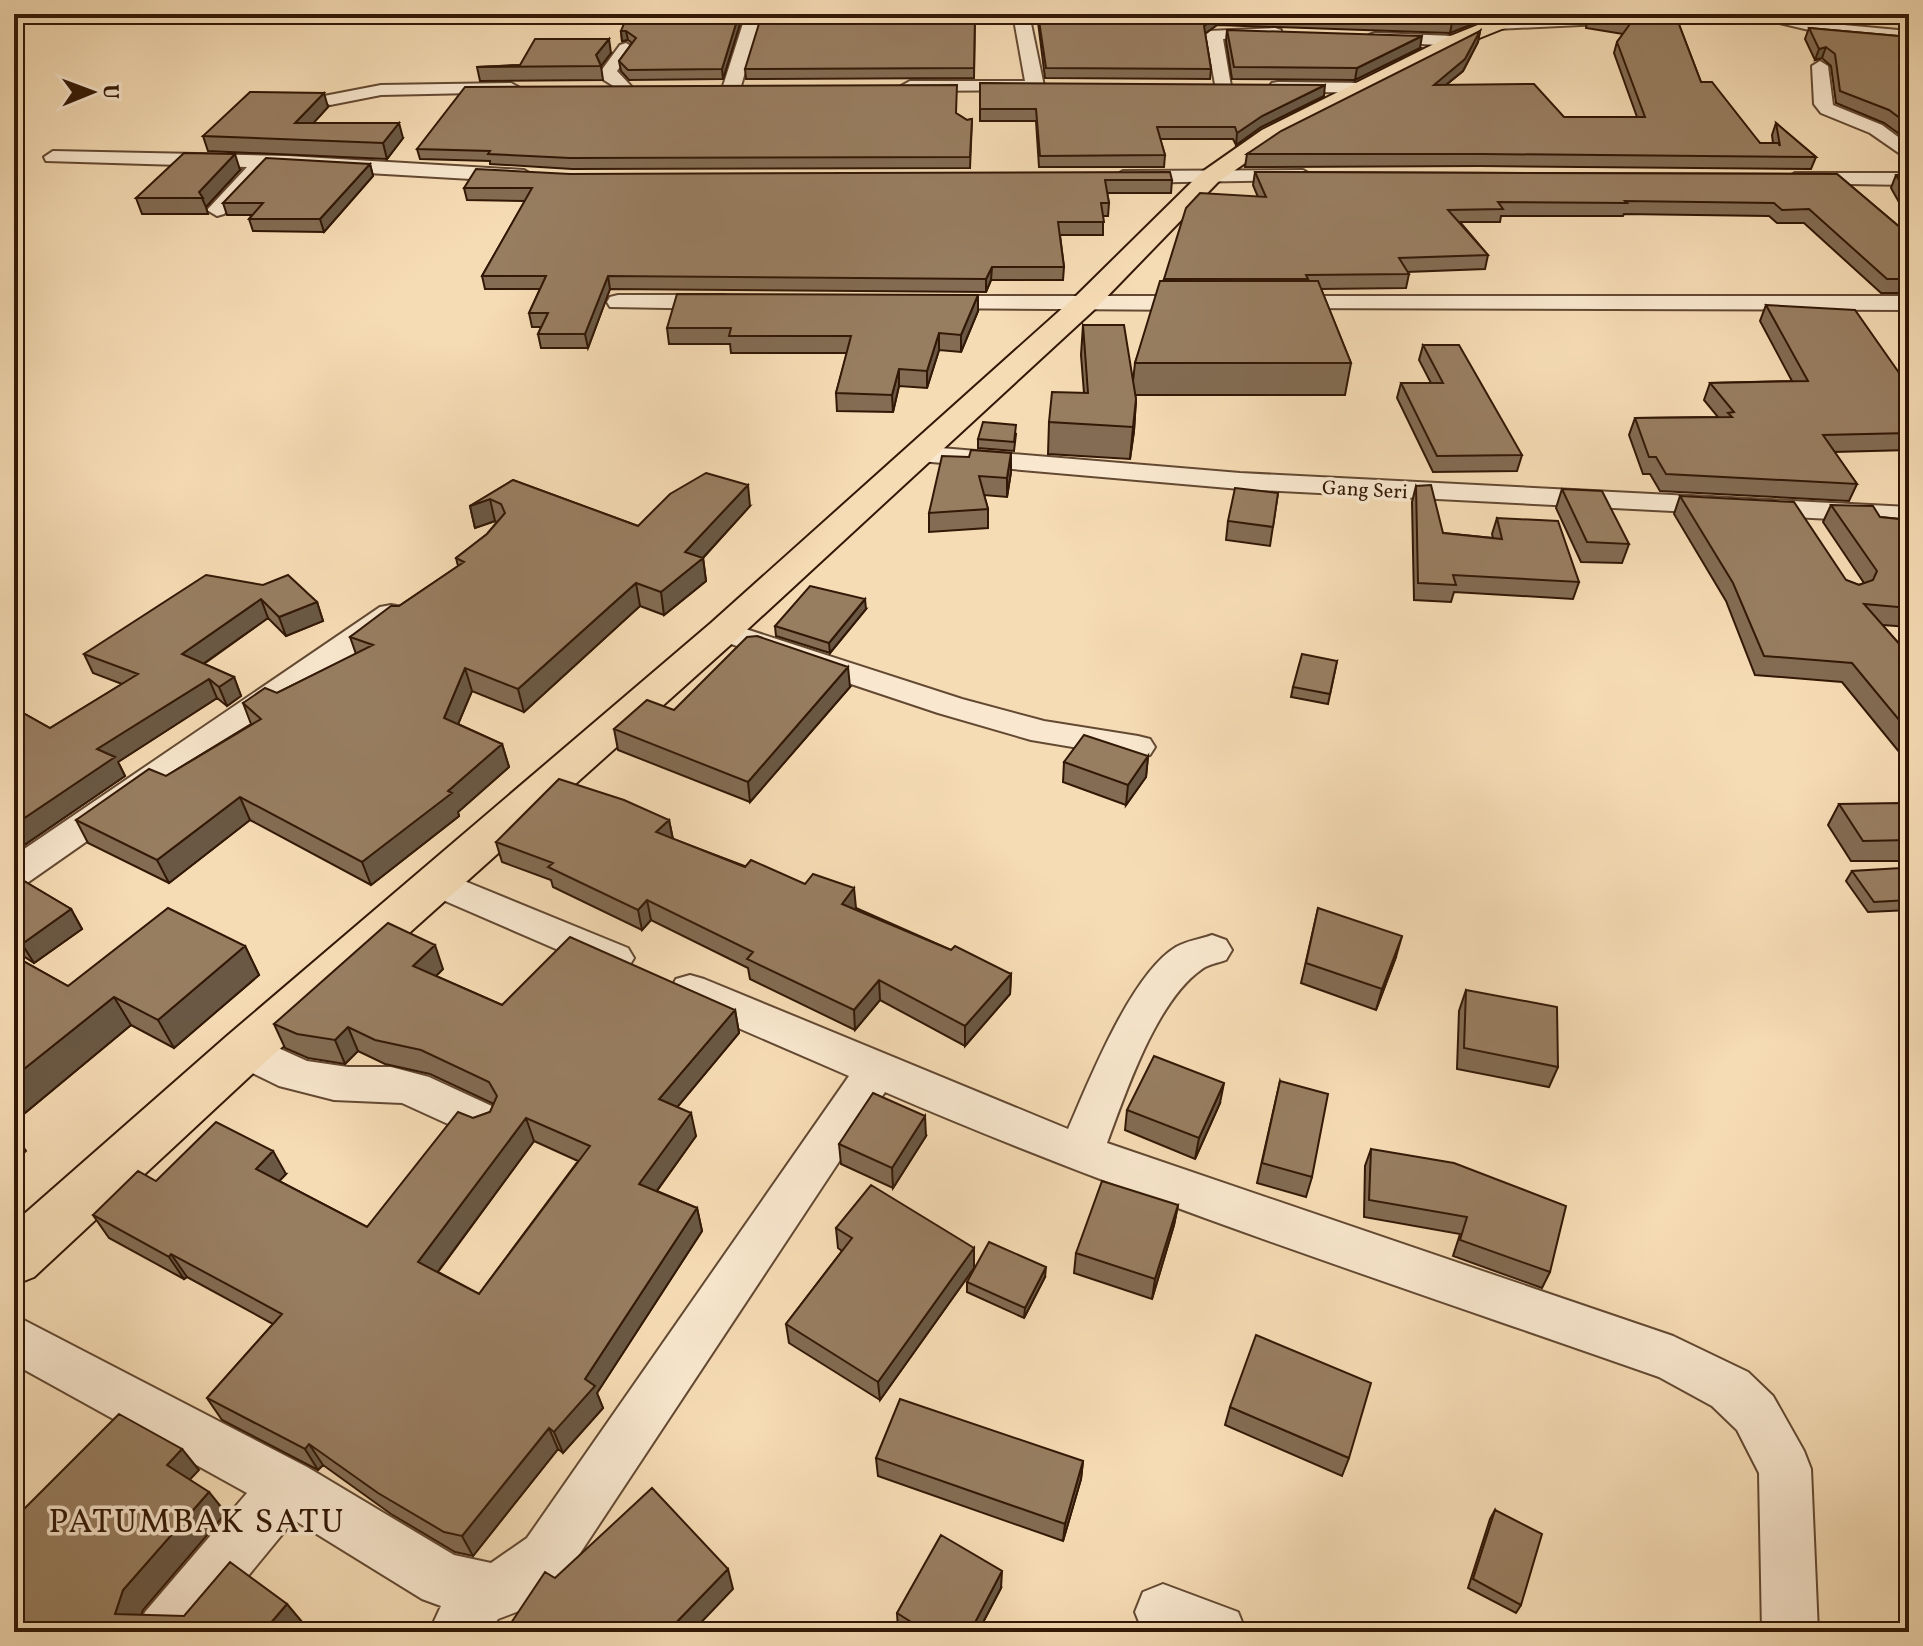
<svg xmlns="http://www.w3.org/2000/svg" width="1923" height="1646" font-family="Vollkorn,serif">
<rect width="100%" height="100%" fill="#f6dcb5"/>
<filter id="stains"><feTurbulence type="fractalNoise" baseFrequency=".0025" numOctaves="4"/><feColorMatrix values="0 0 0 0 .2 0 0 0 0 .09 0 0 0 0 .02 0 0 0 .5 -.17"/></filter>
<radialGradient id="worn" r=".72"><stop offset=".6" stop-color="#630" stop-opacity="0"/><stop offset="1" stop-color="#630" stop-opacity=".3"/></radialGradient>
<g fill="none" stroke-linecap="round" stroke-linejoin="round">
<g stroke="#634932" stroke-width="4">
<path id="street" d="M746,14H762L741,86L732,91L723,86Z
M1013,14H1029L1044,86L1041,90L910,91L901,86L910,81H1025Z
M1750,14H1779L1822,23L1909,31V41L1822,33L1753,17Z
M1617,15L1622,17V23L1497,29L1489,24L1497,19Z
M1275,28L1281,30V36L1223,39L1231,86L1228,90H1216L1206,34L1208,31Z
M1375,33L1455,36L1463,41L1455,46L1369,41V35Z
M626,43L634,48L617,71L632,87L623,92L604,80L601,71L620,45Z
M1820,61L1828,66L1833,105L1882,125L1909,145V160L1870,133L1821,113L1814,104L1812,66Z
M1278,82L1367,83L1376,88L1367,93L1272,91L1269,87L1272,83Z
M511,83L520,88L517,92L381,95L330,105L321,100L324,96L381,85Z
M53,151L288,156L524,170L534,176L524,182L264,167L263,173L224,214L217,216L207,210L247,167L46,161L44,157Z
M1303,170L1313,176L1310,180L1123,183L1113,177L1123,171Z
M1795,173H1909V185L1788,183L1785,179Z
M618,295H724L732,297L735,302L732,307L724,309L610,307L607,302L610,297Z
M931,296H1200L1208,298L1211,303L1208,308L1200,310L923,308L920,303L923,298Z
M1279,296H1909V310L1271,308L1268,303L1271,298Z
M917,446L1240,473L1909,507V523L1240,489L908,460L904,454L908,448Z
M391,605L402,607L406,614L402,621L27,883L14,887V856L380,607Z
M724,622L962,699L1044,721L1138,736L1150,739L1155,747L1150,755L1138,758L1031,740L938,713L713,638L708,631L713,624Z
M435,869L628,948L634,958L628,968L614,973L600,968L422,891L416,882L422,873Z
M1212,935L1226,940L1232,950L1226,960C1218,963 1209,964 1202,969C1156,1001 1126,1092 1107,1143L1673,1336L1748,1372L1773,1396L1804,1451L1811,1469L1818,1632H1762L1759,1473L1737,1430L1712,1406L1659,1377C1400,1286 1137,1201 885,1092L565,1576L519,1611L498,1619L489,1632H429L441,1606L422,1599L294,1520L202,1632H137L145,1612L247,1493L14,1364V1315L307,1467L454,1555L491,1563L527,1538L849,1076L676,1001L670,990L676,979L690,975L704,979L1068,1129C1089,1081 1131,974 1176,947C1186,941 1201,939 1212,935Z
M245,1033L307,1061L348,1067H391L429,1077L496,1108L503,1121L496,1134L481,1139L402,1103L334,1100L279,1086L230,1062L224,1050L230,1038Z
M1163,1584L1238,1612L1246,1632H1143L1135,1612L1143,1592Z"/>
</g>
<g stroke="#321806" stroke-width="4">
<path id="primary" d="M1505,14H1531L1529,18L1462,45L1278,140L1218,182L1095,309L737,639L263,1064L34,1277L14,1285V1223L227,1036L711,623L1075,297L1202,172L1262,130L1448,37Z"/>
</g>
<use href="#street" fill="#f9e8cf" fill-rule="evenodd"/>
<use href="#primary" fill="#f6dcb5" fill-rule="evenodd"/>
</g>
<path fill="#836c53" stroke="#321806" stroke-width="2" fill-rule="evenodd" d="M743,14L723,79L629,80L621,71L619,61L632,43L628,40L622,41L621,31L685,19Z
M975,14L974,78L746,79L745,69Z
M1037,14H1492L1491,17L1450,33L1217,25L1205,34L1211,69L1210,79L1045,78Z
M1621,14H1675L1701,82L1760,143H1773L1772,135L1776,123L1816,157L1811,169L1480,166L1245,167L1247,154L1480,31L1478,42L1463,71L1446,85L1564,117H1637L1614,53L1617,42L1623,34L1586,28L1588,17L1624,15Z
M1809,28L1909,37V141L1884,123L1836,103L1831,66L1822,58L1815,60L1805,39Z
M1227,30L1420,48L1355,80L1232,79L1226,41Z
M611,53L601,66L603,80L480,81L477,67L520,65Z
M980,83L1324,96L1261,127L1236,145L1233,139H1160L1165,155L1164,167H1039L1036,121H980Z
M328,107L313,123L403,138L387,159L208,151L203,136Z
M956,113L967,120L972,119L970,168L572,169L490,164V161L420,159L417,149Z
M370,164L373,176L324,232L253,231L249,219L252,215H227L223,203Z
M240,170L206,207L208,214H142L136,198Z
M1255,172L1837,174L1909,235V293H1881L1804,223H1777L1769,216L1624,214L1623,216H1501L1500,222H1460L1488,255L1485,269L1407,272L1409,274L1406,288L1321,289L1351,363L1345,395H1135L1136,399L1134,431L1130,459L1048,454L1049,422L1084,393L1081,355L1083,325L1133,381L1135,363L1164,279L1258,197L1253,185Z
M570,174L1172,180L1171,193H1107L1109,203L1108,216H1103V235H1060L1064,267L1063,280H991L986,292L610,289L588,348H541L538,334L541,327H532L529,313L540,289H485L482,276L525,201L467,200L464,188Z
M1909,174V220L1891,188L1896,175Z
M1766,305L1909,387V450L1834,452L1857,484L1849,501L1660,491L1650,474H1643L1629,435L1635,418L1718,417L1704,400L1710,383L1792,381L1760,321Z
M978,311L961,352L939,350L927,388L899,386L893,412L837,411L836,393L847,353H731L730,344H669L667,328Z
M1423,345L1522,455L1517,471L1433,472L1397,398L1401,383H1431L1419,360Z
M1016,434L1014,451L978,448V439Z
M1011,453V472L1007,497L984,495L988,509V528L929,532V513L969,457Z
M513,480L638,526L750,506L703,558L706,581L664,615L640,606L524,712L472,691L458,724L502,744L509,767L458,812L459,816L371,885L250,820L169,883L88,843L76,820L166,776L251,724L243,703L277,693L356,654L350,637L399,606L458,566L456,558L487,534L497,522L495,521L475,528L470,506Z
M1416,486L1443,533L1493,538L1492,534L1497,518L1579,582L1573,599L1454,592L1451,602L1414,600L1412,502Z
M1562,489L1629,544L1622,563L1581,562L1556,508Z
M1278,493L1270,546L1226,540L1228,521Z
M1680,496L1846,580L1859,585L1864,583L1823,522L1831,505L1880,517L1909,520V627L1882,625L1909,655V764L1842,682L1755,675L1726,601L1674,514Z
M263,585L317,602L323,621L286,636L268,618L204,664L234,677L241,696L227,706L217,698L118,762L125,776L14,852V708L50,728L122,684L93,673L84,654Z
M866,609L830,653L776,636L775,626Z
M1337,661L1328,704L1291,697L1293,687Z
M850,687L750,802L618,750L614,729L674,710Z
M1148,756L1146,777L1126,805L1063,782L1064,762Z
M1839,804L1909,816V861H1851L1828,825Z
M669,820L673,839L856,908L951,950L1011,974L1010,994L965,1046L880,1000L855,1030L750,979L748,968L651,920L642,930L553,887L551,880L502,862L496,842Z
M1852,871L1909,879V910L1868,912L1846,881Z
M14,875L71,909L82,929L34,963L14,950Z
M1318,908L1396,957L1376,1010L1301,983Z
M245,946L259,975L174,1048L131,1025L14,1122V956L68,986Z
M443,969L436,976L502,1005L735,1010L739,1033L677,1107L696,1136L657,1191L697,1208L702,1231L597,1393L603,1408L563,1453L558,1449L473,1556L455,1552L391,1514L323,1465L318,1470L222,1420L207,1398L273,1324L187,1277L184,1279L109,1238L93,1215L156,1181L286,1174L279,1181L367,1227L473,1118L490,1112L494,1104L430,1074L385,1064L358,1051L345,1064L308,1058L285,1048L274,1024ZM534,1141L578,1161L479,1294L438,1272Z
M1466,990L1558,1067L1549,1087L1457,1069L1459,1011Z
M1280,1081L1312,1177L1306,1197L1257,1183Z
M1220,1103L1195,1159L1125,1130L1127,1110Z
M926,1136L893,1188L841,1164L839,1144Z
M1371,1149L1550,1272L1542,1288L1453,1256L1460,1234L1364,1217L1365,1166Z
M1178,1205L1174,1225L1152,1299L1074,1273L1076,1253Z
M836,1228L974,1268L880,1400L789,1343L786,1324L842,1251L838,1248Z
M1045,1277L1024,1318L967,1292V1282Z
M1230,1407L1349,1458L1342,1476L1225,1425Z
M876,1458L1083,1461L1081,1479L1063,1541L878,1476Z
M1495,1510L1521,1605L1516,1613L1468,1588L1490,1519Z
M1001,1588L978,1632H902L898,1629L897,1613Z"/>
<path fill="#6a5844" stroke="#321806" stroke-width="2" d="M739,14H743L723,79L722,69Z
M1476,14H1492L1491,17L1450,33L1452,23Z
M1218,16L1217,25L1203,35L1204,26Z
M621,31H626L628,40L622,41Z
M1480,31L1478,42L1463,71L1432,96L1434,85Z
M1422,36L1420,48L1355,80L1357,68Z
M609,39L611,53L601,66L596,55Z
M1826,47L1822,58L1815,60L1819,49Z
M1325,85L1324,96L1261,127L1236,145L1237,133L1262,116Z
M324,93L328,107L300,138L295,123Z
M399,123L403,138L387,159L383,143Z
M235,154L240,170L206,207L199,192Z
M370,164L373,176L324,232L320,219Z
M992,267L991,280L986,292V279Z
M608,276L610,289L588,348L585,334Z
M978,295V311L961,352V335Z
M939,333V350L927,388V371Z
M899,369V386L893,412L892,395Z
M1136,399L1134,431L1130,459L1133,427Z
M1011,453V472L1007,497V478Z
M748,485L750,506L700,561L703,558L706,581L664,615L661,592L685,552Z
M490,499L495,521L475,528L470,506Z
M636,583L640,606L524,712L518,689Z
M261,599L268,618L190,673L182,654Z
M865,599L866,609L830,653L829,643Z
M317,602L323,621L286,636L279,617Z
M848,667L850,687L750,802L748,782Z
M465,668L472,691L451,741L444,718Z
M234,677L241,696L227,706L219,687Z
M209,679L217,698L118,762L125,776L14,852V825L97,749Z
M502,744L509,767L458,812L459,816L371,885L362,862L448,791Z
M1148,756L1146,777L1126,805L1128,785Z
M240,797L250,820L169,883L157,860Z
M669,820L673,840L656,832Z
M854,888L856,908L844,924L842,904Z
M647,900L651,920L642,930L638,910Z
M71,909L82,929L34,963L22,944Z
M1402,936L1396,957L1376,1010L1382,989Z
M435,945L443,969L422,990L413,966Z
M245,946L259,975L174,1048L158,1020Z
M1011,974L1010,994L965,1046V1026Z
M879,980L880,1000L855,1030L854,1010Z
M114,997L131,1025L14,1122V1077Z
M735,1010L739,1033L664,1123L659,1099Z
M348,1027L358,1051L345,1064L335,1040Z
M1224,1083L1220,1103L1195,1159L1199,1138Z
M691,1113L696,1136L645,1207L639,1184Z
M925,1116L926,1136L893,1188L892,1168Z
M526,1118L534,1141L428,1285L418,1262Z
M14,1134L26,1151L14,1163Z
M273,1151L286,1174L269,1192L256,1169Z
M1178,1205L1174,1225L1152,1299L1155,1279Z
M697,1208L702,1231L597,1393L603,1408L563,1453L554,1432L585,1379Z
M974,1248V1268L880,1400L878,1382Z
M171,1254L187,1277L184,1279L169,1257Z
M1046,1267L1045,1277L1024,1318L1025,1308Z
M549,1428L558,1449L473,1556L462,1536Z
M309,1444L323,1465L318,1470L305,1449Z
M182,1449L199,1470L184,1486L167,1465Z
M1083,1461L1081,1479L1063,1541L1065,1524Z
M209,1492L226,1513L143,1610L135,1632L115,1614L123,1590Z
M728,1569L733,1589L692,1632H667Z
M1002,1571L1001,1588L978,1632H970Z
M287,1604L303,1623L295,1632H263Z"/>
<path fill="#987e61" stroke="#321806" stroke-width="2" fill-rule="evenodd" d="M687,14H739L722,69L628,70L619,61L636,38L626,31H621L625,21L685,19Z
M762,14H975L974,68L745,69Z
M1038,14H1476L1452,23L1218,16L1204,26L1211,69L1046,68Z
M1625,14H1675L1701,82H1712L1760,143H1778L1780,146L1776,123L1816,157L1483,154H1247L1281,131L1480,31L1465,59L1434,85L1534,84L1564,117H1645L1617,42L1630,24L1588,17L1625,15Z
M1809,28L1909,37V125L1889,110L1840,91L1835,54L1826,47L1819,49Z
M1227,30L1422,36L1357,68L1234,67Z
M535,39H609L596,55L601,66L477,67L520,65Z
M980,83L1325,85L1262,116L1237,133L1235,127H1157L1165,155L1040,156L1036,109H980Z
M957,85L956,113L967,120L972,119L970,157L570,158L488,154L490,151L417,149L465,87Z
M250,92L324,93L295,123H399L383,143L203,136Z
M184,153L235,154L199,192L203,198H136Z
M266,158L370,164L320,219H249L263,203H223Z
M476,169L570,174L1170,172L1172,180H1105L1109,203H1101L1104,222H1058L1064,267H992L986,279L608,276L585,334H538L548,313H529L546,276H482L532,188H464Z
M1255,172L1837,174L1909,235V279H1887L1809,209L1782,210L1774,203L1625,201L1627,203L1498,202L1503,209L1448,210L1488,255L1399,258L1409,274L1306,275L1308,279H1164L1186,208L1200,193L1266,197Z
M1909,174V197L1896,175Z
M1160,281H1318L1351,363H1135Z
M677,294L978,295L961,335L939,333L927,371L899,369L892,395L836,393L851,336H729L731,328H667Z
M1766,305L1855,310L1909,387V433L1823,435L1857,484L1666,474L1656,457H1649L1635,418L1732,417L1728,413L1734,412L1710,383L1808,381Z
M1083,325H1124L1136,399L1133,427L1049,422L1052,392L1088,393Z
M1423,345H1459L1522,455L1437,456L1401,383H1443Z
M983,422L1016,425L1014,442L978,439Z
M971,450L1011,453L1007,478L979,476L988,509L929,513L942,456L969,457Z
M706,473L748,485L685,552L703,558L661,592L636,583L518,689L465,668L444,718L502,744L448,791L452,793L362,862L240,797L157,860L76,820L149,769L166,776L261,719L243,703L265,688L277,693L373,645L350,637L391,606H399L464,562L456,558L487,534L505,513L501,504L490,499L470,506L513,480L638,526L670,494Z
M1431,485L1443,533L1502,539L1497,518L1558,521L1579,582L1453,575L1456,585L1418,583L1416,486Z
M1235,488L1278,493L1273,527L1228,521Z
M1562,489L1602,491L1629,544L1587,542Z
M1680,496L1794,502L1846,580L1859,585L1873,580L1877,571L1831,505L1873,506L1880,517L1909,520V608L1864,604L1909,655V732L1852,663L1764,656L1733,583Z
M206,575L263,585L288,575L317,602L279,617L261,599L182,654L234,677L219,687L209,679L97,749L115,757L14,825V708L50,728L138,674L84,654Z
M810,586L865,599L829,643L775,626Z
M757,636L848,667L748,782L614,729L647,700L674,710L747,637Z
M1302,654L1337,661L1330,694L1293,687Z
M1084,735L1148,756L1128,785L1064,762Z
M559,779L624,800L669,820L656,832L745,867L751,860L805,884L813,874L854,888L842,904L951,950L955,946L1011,974L965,1026L879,980L854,1010L747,959L753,952L647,900L638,910L548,867L553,863L496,842Z
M1900,803L1909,816V840L1863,841L1839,804Z
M1901,868L1909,879V900L1874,902L1852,871Z
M14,875L71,909L22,944L14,938Z
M168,908L245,946L158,1020L114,997L14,1077V956L68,986Z
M1318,908L1402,936L1382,989L1306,963Z
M388,923L435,945L413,966L502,1005L570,937L735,1010L659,1099L691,1113L639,1184L697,1208L585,1379L595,1386L554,1432L549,1428L462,1536L444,1532L378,1493L309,1444L305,1449L207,1398L282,1314L171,1254L169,1257L93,1215L138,1171L156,1181L216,1122L273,1151L256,1169L367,1227L458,1112L473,1118L490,1112L497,1096L489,1082L421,1050L375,1040L348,1027L335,1040L297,1034L274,1024ZM526,1118L590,1146L479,1294L418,1262Z
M1466,990L1557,1007L1558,1067L1464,1048Z
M1154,1056L1224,1083L1199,1138L1127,1110Z
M1280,1081L1328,1094L1312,1177L1262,1163Z
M873,1093L925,1116L892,1168L839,1144Z
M1371,1149L1454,1163L1566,1206L1550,1272L1460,1240L1467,1217L1369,1200Z
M1102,1181L1178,1205L1155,1279L1076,1253Z
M871,1185L974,1248L878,1382L786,1324L852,1238L836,1228Z
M989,1242L1046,1267L1025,1308L967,1282Z
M1256,1335L1371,1383L1349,1458L1230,1407Z
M900,1399L1083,1461L1065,1524L876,1458Z
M119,1414L182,1449L167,1465L209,1492L123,1590L115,1614L184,1616L230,1562L287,1604L263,1632H14V1519Z
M652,1488L728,1569L667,1632H505L545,1572L555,1578Z
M1495,1510L1542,1534L1521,1605L1473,1579Z
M941,1535L1002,1571L970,1632H927L897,1613Z"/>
<g text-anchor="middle" stroke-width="7" stroke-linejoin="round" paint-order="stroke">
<g font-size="20" fill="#321806" stroke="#f9e8cf">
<text transform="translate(1365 489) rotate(3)" y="7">Gang Seri</text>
</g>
<g font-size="34" letter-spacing="2" fill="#321806" stroke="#f9e8cf">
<text x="197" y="1532">PATUMBAK SATU</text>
</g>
</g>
<rect width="1923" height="1646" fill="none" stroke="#f6dcb5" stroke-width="48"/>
<rect x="16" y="16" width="1891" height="1614" fill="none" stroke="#321806" stroke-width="4"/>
<rect x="24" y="24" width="1875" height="1598" fill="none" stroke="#321806" stroke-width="2"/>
<g transform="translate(92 92) rotate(89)" stroke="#f9e8cf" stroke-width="6" paint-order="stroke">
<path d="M0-6L14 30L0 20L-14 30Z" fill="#321806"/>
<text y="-12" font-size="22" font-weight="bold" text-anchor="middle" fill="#321806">U</text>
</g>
<rect width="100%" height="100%" filter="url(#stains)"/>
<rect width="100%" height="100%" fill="url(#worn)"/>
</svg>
